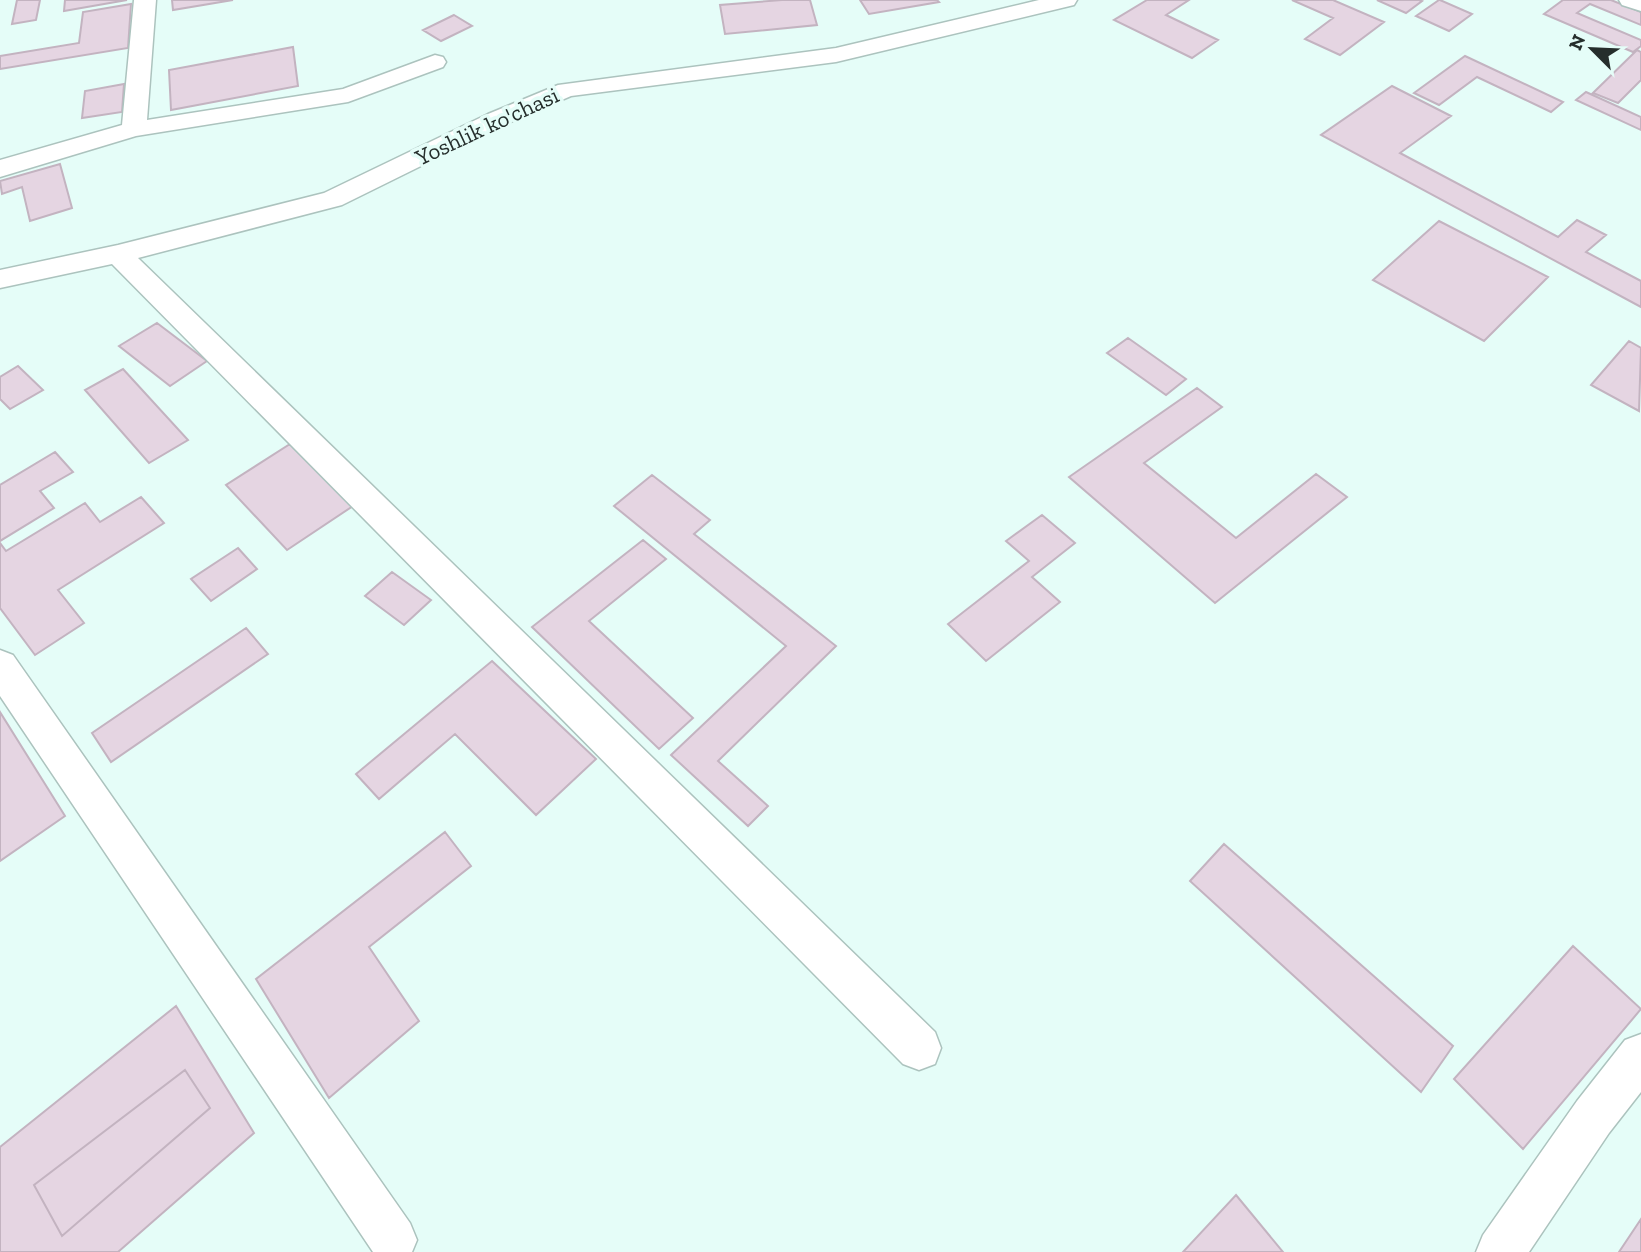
<svg xmlns="http://www.w3.org/2000/svg" width="1641" height="1252" font-family="'Zilla Slab',serif">
<rect width="100%" height="100%" fill="#e5fdf8"/>
<path fill="#e5d5e2" stroke="#c3b3c0" stroke-width="2" d="M17,0H40L36,20L12,24Z
M65,0H127L64,11Z
M172,0H233L173,10Z
M782,0H810L817,25L725,34L720,5Z
M860,0H937L939,2L869,14Z
M1147,0H1189L1166,15L1218,40L1192,58L1114,20Z
M1292,0H1333L1384,22L1340,55L1305,39L1333,18Z
M1377,0H1419L1422,1L1406,13Z
M1439,0H1440L1472,14L1449,31L1416,16Z
M1563,0H1611L1641,12V25L1590,4L1577,13L1641,40V46L1633,52L1544,14Z
M131,4L128,48L0,69V56L79,43L83,12Z
M454,15L472,26L441,41L423,30Z
M293,47L298,86L171,110L169,70Z
M1637,50L1641,52V80L1618,103L1593,93Z
M1465,56L1563,102L1551,112L1477,77L1439,105L1414,93Z
M124,84L122,112L82,118L85,91Z
M1392,86L1451,116L1400,153L1558,237L1577,220L1606,235L1586,252L1641,281V307L1321,135Z
M1586,92L1641,117V130L1576,100Z
M60,164L72,208L30,221L22,187L2,194L0,181Z
M1439,221L1548,277L1484,341L1373,280Z
M157,323L207,361L170,386L119,346Z
M1128,338L1186,379L1166,395L1107,353Z
M1629,341L1641,348L1639,411L1591,385Z
M18,366L43,390L10,409L0,399V377Z
M123,369L188,440L149,463L85,390Z
M1197,388L1222,407L1144,463L1236,538L1316,474L1347,497L1215,603L1069,477Z
M290,444L353,506L287,550L226,485Z
M55,452L73,472L40,491L54,508L0,541V485Z
M652,475L710,520L694,534L836,646L718,761L768,806L748,826L671,755L786,646L614,506Z
M141,497L164,523L58,590L84,623L35,655L0,608V543L6,551L85,503L100,522Z
M1042,515L1075,543L1032,577L1060,602L986,661L948,624L1029,561L1006,541Z
M643,540L666,559L589,621L693,718L659,749L532,627Z
M238,548L257,569L211,601L191,579Z
M392,572L431,600L404,625L365,596Z
M246,628L268,654L111,762L92,733Z
M492,661L596,759L536,815L455,734L379,799L356,774Z
M0,712L65,816L0,861Z
M445,832L471,866L369,947L419,1021L329,1098L256,979Z
M1224,844L1453,1046L1421,1092L1190,881Z
M1573,946L1641,1009L1523,1149L1454,1079Z
M176,1006L254,1133L118,1252H0V1147Z
M185,1070L210,1108L62,1236L34,1185Z
M1236,1195L1283,1252H1183Z
M1641,1219V1252H1619Z"/>
<g fill="none" stroke-linecap="round" stroke-linejoin="round">
<g stroke="#acc3be" stroke-width="3">
<path id="minor" d="M134,0H156L147,120L343,89L435,55L443,57L446,62L443,67L348,102L136,136L0,177V160L122,125Z
M1039,0H1077L1074,5L836,62L571,96L506,124L342,205L138,258L935,1032L941,1048L935,1064L919,1070L903,1064L112,264L0,288V270L118,245L324,193L488,114L558,85L836,48Z
M1619,0H1641V11L1622,5Z
M0,650L13,655L410,1223L417,1240L412,1252H373L0,696Z
M1641,1034V1092L1609,1133L1529,1252H1476L1483,1235L1577,1101L1625,1040Z"/>
</g>
<use href="#minor" fill="#fff" fill-rule="evenodd"/>
</g>
<g text-anchor="middle" stroke-width="7" stroke-linejoin="round" paint-order="stroke">
<g font-size="23" fill="#252e2c" stroke="#e5fdf8">
<text transform="translate(487 126) rotate(-25)" y="8">Yoshlik ko'chasi</text>
</g>
</g>
<g transform="translate(1592 49) rotate(294)" stroke="#e5fdf8" stroke-width="5" paint-order="stroke">
<path d="M0-5L12 26L0 18L-12 26Z" fill="#252e2c"/>
<text y="-10" font-size="19" font-weight="bold" text-anchor="middle" fill="#252e2c">N</text>
</g>
</svg>
